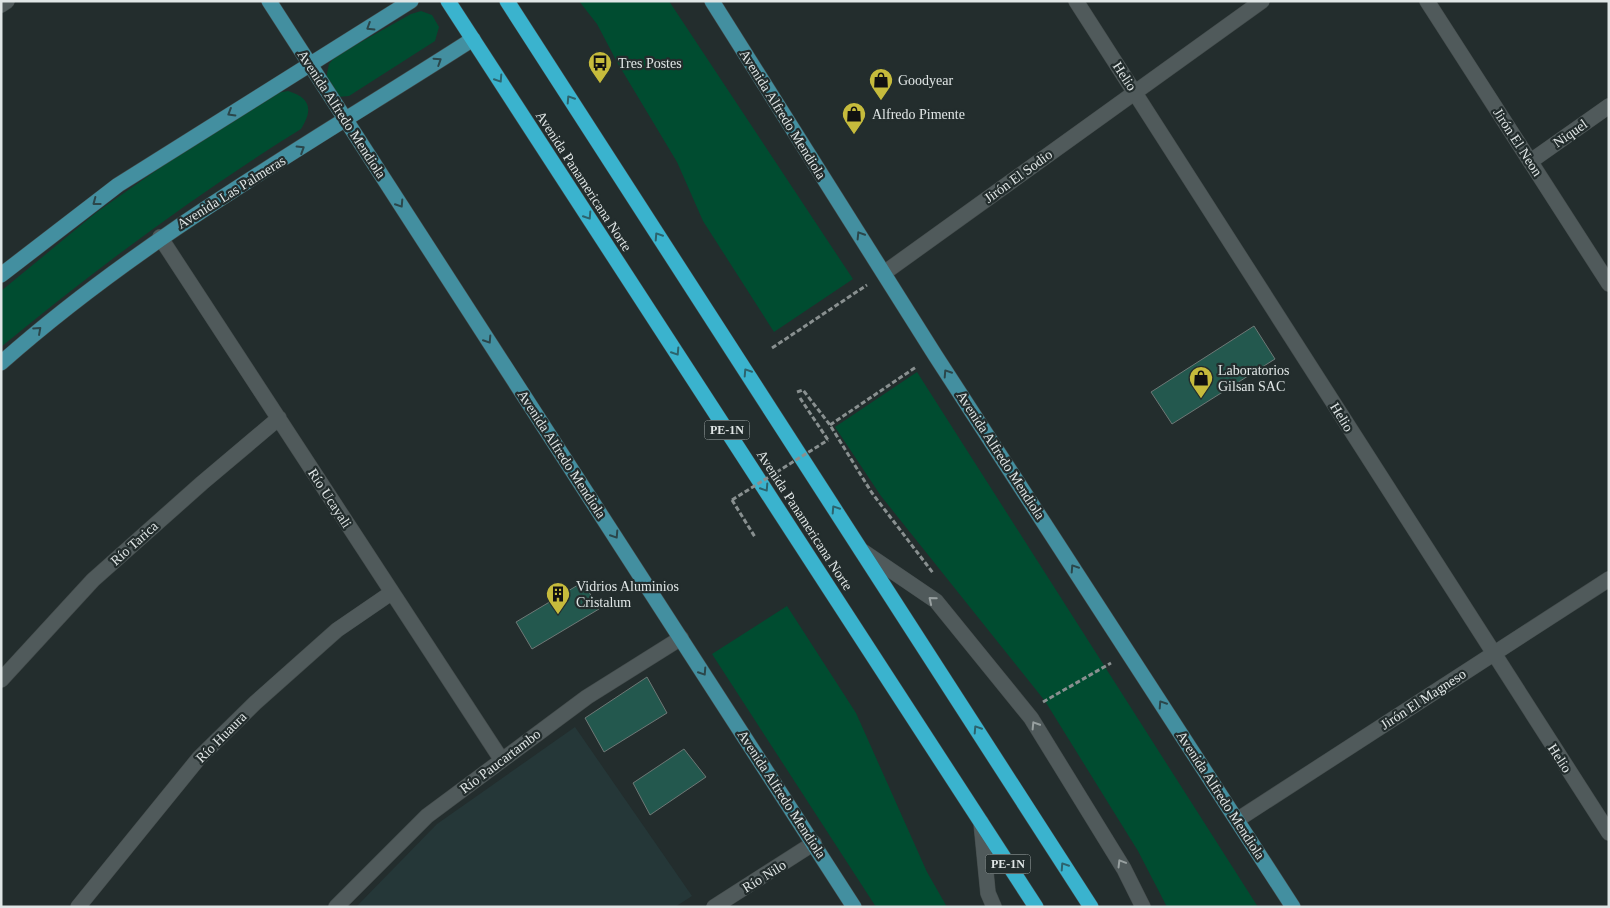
<svg xmlns="http://www.w3.org/2000/svg" width="1610" height="908" font-family="'Times New Roman',serif">
<rect width="100%" height="100%" fill="#232d2d"/>
<path fill="#253738" d="M575,727L692,896L675,907H356L437,824Z"/>
<path fill="#004c30" d="M579,1H669L853,279L774,332L703,221L677,162L617,62L597,24Z
M421,11L432,15L439,27L435,41L349,96L337,97L326,78L329,64L336,56L411,14Z
M288,91C311,98 313,110 301,129C196,194 97,268 1,347V291L97,212L215,129L271,94Z
M917,372L1258,907H1167L1138,851L1045,701L881,496L835,427Z
M787,606L856,713L927,872L947,907H876L712,654Z"/>
<path fill="#23584e" stroke="#6e7876" d="M1254,326L1275,359L1172,424L1151,392Z
M583,582L599,609L532,649L516,622Z
M647,677L667,713L604,752L585,718Z
M684,749L706,777L650,815L633,783Z"/>
<g fill="none" stroke-linecap="round" stroke-linejoin="round">
<g stroke="#434b4b" stroke-width="16">
<path id="minor" d="M1076,1L1609,833
M1427,1L1609,284
M1,5L7,1
M1531,161L1609,106
M160,237L501,759
M884,273L1262,1
M861,550L936,601L1031,718L1124,869L1143,907
M1,680L93,580L202,483L279,418
M1237,820L1609,579
M981,822L988,893L994,907
M78,907L199,758L255,703L337,630L391,593
M336,907L427,816L587,697L681,638
M714,907L814,843"/>
</g>
<g stroke="#434b4b" stroke-width="16">
<path id="major" d="M269,1L854,907
M712,1L935,355L1293,907
M1,275L118,185L411,1
M1,363C144,236 313,142 473,39"/>
</g>
<g stroke="#434b4b" stroke-width="16">
<path id="highway" d="M448,1L1036,907
M507,1L1091,907"/>
</g>
<path stroke="#899090" stroke-width="3" stroke-dasharray="5 2.5" stroke-linecap="butt" d="M772,348L867,285
M797,392L803,390L830,425L872,493L933,573
M800,398L828,440
M830,425L916,367
M732,500L755,537
M1043,702L1111,663"/>
<use href="#minor" stroke="#505a5b" stroke-width="15"/>
<use href="#major" stroke="#438fa0" stroke-width="15"/>
<use href="#highway" stroke="#3ab3ce" stroke-width="15"/>
<path stroke="#899090" stroke-width="3" stroke-dasharray="5 2.5" stroke-linecap="butt" d="M732,500L828,440"/>
</g>
<defs><path id="oneway-chevron" d="M-2-3.5L2.5 0L-2 3.5" fill="none" stroke-width="1.6" stroke-linecap="round" stroke-linejoin="round" transform="scale(1.25)"/></defs>
<g stroke="#2b464a">
<use href="#oneway-chevron" transform="translate(370 27) rotate(148)"/>
<use href="#oneway-chevron" transform="translate(438 61) rotate(-33)"/>
<use href="#oneway-chevron" transform="translate(231 113) rotate(149)"/>
<use href="#oneway-chevron" transform="translate(301 149) rotate(-32)"/>
<use href="#oneway-chevron" transform="translate(96 202) rotate(143)"/>
<use href="#oneway-chevron" transform="translate(400 204) rotate(57)"/>
<use href="#oneway-chevron" transform="translate(860 235) rotate(-122)"/>
<use href="#oneway-chevron" transform="translate(38 330) rotate(-42)"/>
<use href="#oneway-chevron" transform="translate(488 340) rotate(57)"/>
<use href="#oneway-chevron" transform="translate(947 373) rotate(-123)"/>
<use href="#oneway-chevron" transform="translate(615 535) rotate(57)"/>
<use href="#oneway-chevron" transform="translate(1074 568) rotate(-123)"/>
<use href="#oneway-chevron" transform="translate(703 672) rotate(57)"/>
<use href="#oneway-chevron" transform="translate(1162 704) rotate(-123)"/>
</g>
<g stroke="#2c636d">
<use href="#oneway-chevron" transform="translate(499 79) rotate(57)"/>
<use href="#oneway-chevron" transform="translate(570 99) rotate(-123)"/>
<use href="#oneway-chevron" transform="translate(588 216) rotate(57)"/>
<use href="#oneway-chevron" transform="translate(658 236) rotate(-123)"/>
<use href="#oneway-chevron" transform="translate(676 352) rotate(57)"/>
<use href="#oneway-chevron" transform="translate(747 372) rotate(-123)"/>
<use href="#oneway-chevron" transform="translate(765 488) rotate(57)"/>
<use href="#oneway-chevron" transform="translate(835 509) rotate(-123)"/>
<use href="#oneway-chevron" transform="translate(977 729) rotate(-123)"/>
<use href="#oneway-chevron" transform="translate(1064 866) rotate(-123)"/>
</g>
<g stroke="#98a0a0">
<use href="#oneway-chevron" transform="translate(932 600) rotate(-140)"/>
<use href="#oneway-chevron" transform="translate(1035 725) rotate(-122)"/>
<use href="#oneway-chevron" transform="translate(1121 863) rotate(-121)"/>
</g>
<defs>
<g id="bus-pin" transform="scale(1.25)"><path d="M0 17L-7.5 6A9.5 9.5 0 1 1 7.5 6Z" fill="#c6bb3c" stroke="#232d2d"/><path d="M-5-6H5V4H4V6H2V4H-2V6H-4V4H-5ZM-3.5-4V0h7V-4ZM-3.5 1.2v1.5H-2V1.2ZM2 1.2v1.5H3.5V1.2Z" fill="#111"/></g>
<g id="shop-pin" transform="scale(1.25)"><path d="M0 17L-7.5 6A9.5 9.5 0 1 1 7.5 6Z" fill="#c6bb3c" stroke="#232d2d"/><path d="M-5-2.5h2.3a2.7 3.5 0 0 1 5.4 0H5L5.5 6h-11ZM-1.5-2.5h3a1.5 2.3 0 0 0-3 0Z" fill="#111"/></g>
<g id="building-pin" transform="scale(1.25)"><path d="M0 17L-7.5 6A9.5 9.5 0 1 1 7.5 6Z" fill="#c6bb3c" stroke="#232d2d"/><path d="M-4-6H4V6H1V3H-1V6H-4ZM-2.5-4.3h1.7v1.8h-1.7ZM.8-4.3h1.7v1.8H.8ZM-2.5-1h1.7V.8h-1.7ZM.8-1h1.7V.8H.8Z" fill="#111"/></g>
</defs>
<g fill-rule="evenodd">
<use href="#bus-pin" x="600" y="63"/>
<use href="#shop-pin" x="881" y="80"/>
<use href="#shop-pin" x="854" y="114"/>
<use href="#shop-pin" x="1201" y="378"/>
<use href="#building-pin" x="558" y="594"/>
</g>
<g text-anchor="middle" stroke-width="4.5" stroke-linejoin="round" paint-order="stroke">
<g fill="#232d2d" stroke="#a7aeae" stroke-width="1">
<rect x="704.5" y="420.5" width="45" height="19" rx="4"/>
<rect x="985.5" y="854.5" width="45" height="19" rx="4"/>
</g>
<g font-size="12" font-weight="bold" fill="#e0e6e6">
<text x="727" y="434">PE-1N</text>
<text x="1008" y="868">PE-1N</text>
</g>
<g font-size="14" fill="#e0e6e6" stroke="#232d2d" text-anchor="start">
<text x="618" y="68">Tres Postes</text>
<text x="898" y="85">Goodyear</text>
<text x="872" y="119">Alfredo Pimente</text>
<text x="1218" y="375">Laboratorios<tspan x="1218" dy="16">Gilsan SAC</tspan></text>
<text x="576" y="591">Vidrios Aluminios<tspan x="576" dy="16">Cristalum</tspan></text>
</g>
<g font-size="14" fill="#e0e6e6" stroke="#232d2d">
<text transform="translate(1125 76) rotate(57)" y="5">Helio</text>
<text transform="translate(342 114) rotate(57)" y="5">Avenida Alfredo Mendiola</text>
<text transform="translate(783 114) rotate(58)" y="5">Avenida Alfredo Mendiola</text>
<text transform="translate(1570 133) rotate(-35)" y="5">Niquel</text>
<text transform="translate(1518 142) rotate(57)" y="5">Jirón El Neon</text>
<text transform="translate(1018 176) rotate(-36)" y="5">Jirón El Sodio</text>
<text transform="translate(584 181) rotate(57)" y="5">Avenida Panamericana Norte</text>
<text transform="translate(231 192) rotate(-32)" y="5">Avenida Las Palmeras</text>
<text transform="translate(1342 417) rotate(58)" y="5">Helio</text>
<text transform="translate(562 454) rotate(57)" y="5">Avenida Alfredo Mendiola</text>
<text transform="translate(1001 455) rotate(57)" y="5">Avenida Alfredo Mendiola</text>
<text transform="translate(330 498) rotate(57)" y="5">Río Ucayali</text>
<text transform="translate(805 520) rotate(57)" y="5">Avenida Panamericana Norte</text>
<text transform="translate(134 543) rotate(-42)" y="5">Río Tarica</text>
<text transform="translate(1423 699) rotate(-33)" y="5">Jirón El Magneso</text>
<text transform="translate(221 737) rotate(-45)" y="5">Río Huaura</text>
<text transform="translate(1560 758) rotate(57)" y="5">Helio</text>
<text transform="translate(500 761) rotate(-37)" y="5">Río Paucartambo</text>
<text transform="translate(782 794) rotate(57)" y="5">Avenida Alfredo Mendiola</text>
<text transform="translate(1221 795) rotate(57)" y="5">Avenida Alfredo Mendiola</text>
<text transform="translate(764 876) rotate(-32)" y="5">Río Nilo</text>
</g>
</g>
<rect width="1610" height="908" fill="none" stroke="#e0e6e6" stroke-width="5"/>
</svg>
